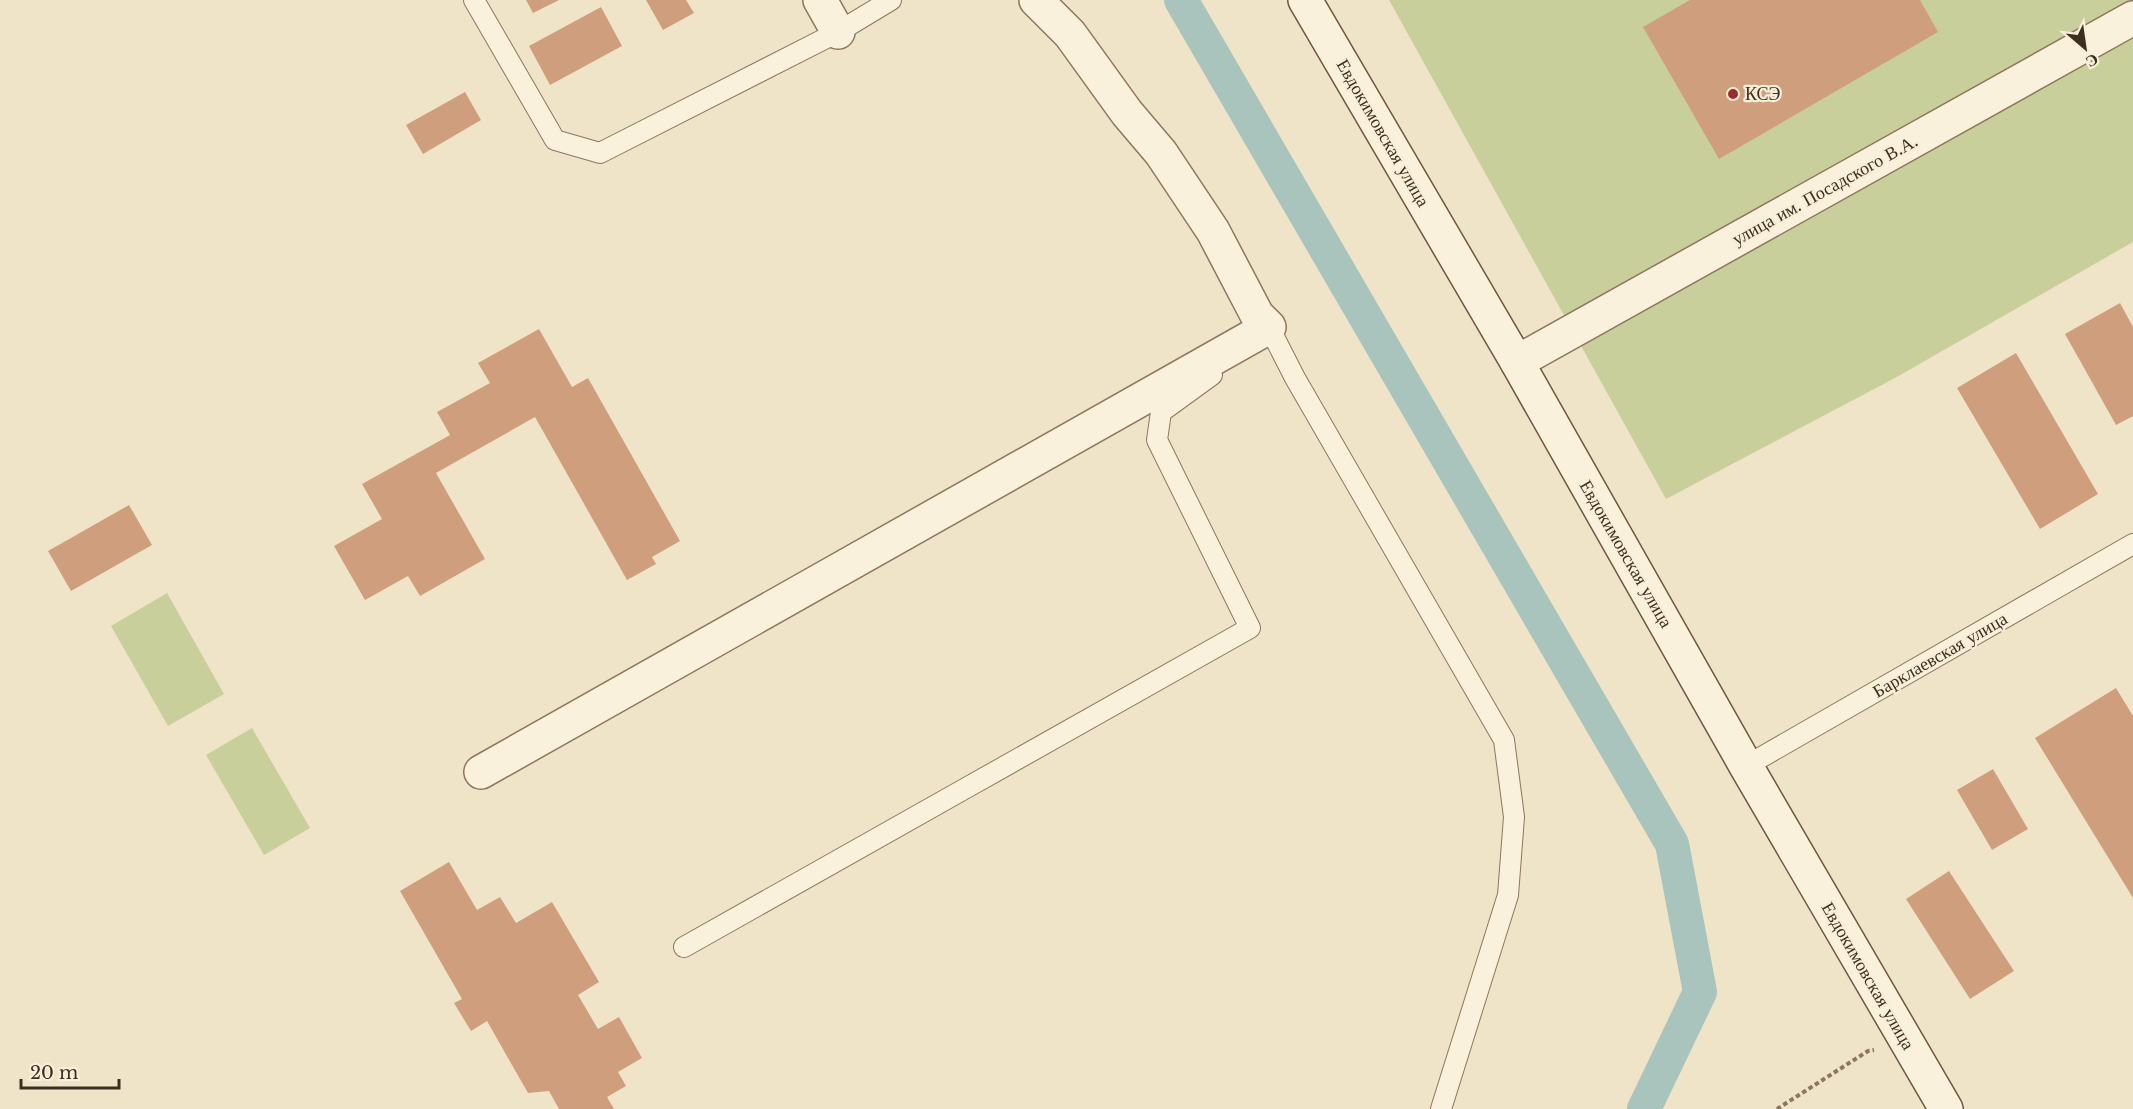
<svg xmlns="http://www.w3.org/2000/svg" width="2133" height="1109" font-family="'Libre Baskerville',serif">
<rect width="100%" height="100%" fill="#f0e4c8"/>
<path fill="#c9cf9b" d="M1389,0H2133V242L1895,378L1666,499Z
M167,593L224,694L168,726L111,626Z
M252,728L310,828L264,855L206,755Z"/>
<g fill="none" stroke-linecap="round" stroke-linejoin="round">
<path stroke="#a9c4bc" stroke-width="34" d="M1181,0L1672,844L1700,992L1644,1109"/>
</g>
<path fill="#cf9f7d" d="M526,0H559L533,13Z
M646,0H686L694,13L663,30Z
M1690,0H1920L1938,32L1719,159L1643,27Z
M601,7L622,46L550,85L529,46Z
M465,92L481,120L423,154L406,125Z
M2120,303L2133,327V416L2116,425L2065,334Z
M539,329L572,387L588,378L680,541L652,557L656,564L627,580L535,417L436,473L485,559L420,596L408,576L365,600L334,546L382,519L362,484L450,435L437,412L490,383L478,363Z
M2016,353L2098,494L2040,529L1957,388Z
M129,505L152,545L71,591L48,551Z
M2116,688L2133,716V898L2035,738Z
M1993,769L2028,829L1992,850L1957,790Z
M449,862L477,910L500,897L516,923L552,902L599,982L578,995L598,1029L619,1017L642,1058L618,1072L626,1086L607,1097L614,1109H559L549,1091L528,1093L487,1021L471,1031L454,1003L462,999L400,891Z
M1949,871L2014,971L1970,999L1906,899Z"/>
<g fill="none" stroke-linecap="round" stroke-linejoin="round">
<g stroke="#8d765c" stroke-width="22">
<path id="service" d="M474,0L555,140L600,153L838,32L891,0
M1262,333L1269,327L1295,378L1504,740L1514,817L1508,895L1441,1109
M1746,766L2133,544
M684,947C872,839 1062,736 1250,628L1157,440L1161,412L1212,375"/>
</g>
<g stroke="#8d765c" stroke-width="36">
<path id="minor" d="M820,0L838,32
M1517,362L2133,18
M481,772L1269,327L1257,315L1213,231L1161,153L1127,113L1070,34L1036,0"/>
</g>
<g stroke="#6f573f" stroke-width="36">
<path id="secondary" d="M1305,0L1517,362L1746,766L1946,1109"/>
</g>
<path stroke="#8d765c" stroke-width="4" stroke-dasharray="4.5 3" stroke-linecap="butt" d="M1777,1109L1868,1051L1874,1050"/>
<use href="#service" stroke="#faf1dc" stroke-width="20"/>
<use href="#minor" stroke="#faf1dc" stroke-width="33"/>
<use href="#secondary" stroke="#faf1dc" stroke-width="33"/>
</g>
<circle fill="#9e2a2b" stroke="#f7eed8" stroke-width="2" cx="1733" cy="94" r="6"/>
<g text-anchor="middle" stroke-width="4.5" stroke-linejoin="round" paint-order="stroke">
<g font-size="18" fill="#3d2e20" stroke="#f7eed8" text-anchor="start">
<text x="1745" y="100">КСЭ</text>
</g>
<g font-size="18" fill="#3d2e20" stroke="#f7eed8">
<text transform="translate(1383 133) rotate(60)" y="6">Евдокимовская улица</text>
<text transform="translate(1825 190) rotate(-29)" y="6">улица им. Посадского В.А.</text>
<text transform="translate(1626 554) rotate(60)" y="6">Евдокимовская улица</text>
<text transform="translate(1940 655) rotate(-30)" y="6">Барклаевская улица</text>
<text transform="translate(1868 976) rotate(60)" y="6">Евдокимовская улица</text>
</g>
</g>
<g transform="translate(2085 48) rotate(151)" stroke="#f7eed8" stroke-width="4.5" paint-order="stroke">
<path d="M0-4.5L10 22L0 15L-10 22Z" fill="#3d2e20"/>
<text y="-9" font-size="16" font-weight="bold" text-anchor="middle" fill="#3d2e20">С</text>
</g>
<path d="M21 1079v9h98v-9" fill="none" stroke="#3d2e20" stroke-width="3"/>
<text x="30" y="1079" font-size="18" fill="#3d2e20" stroke="#f7eed8" stroke-width="4.5" paint-order="stroke">20 m</text>
</svg>
